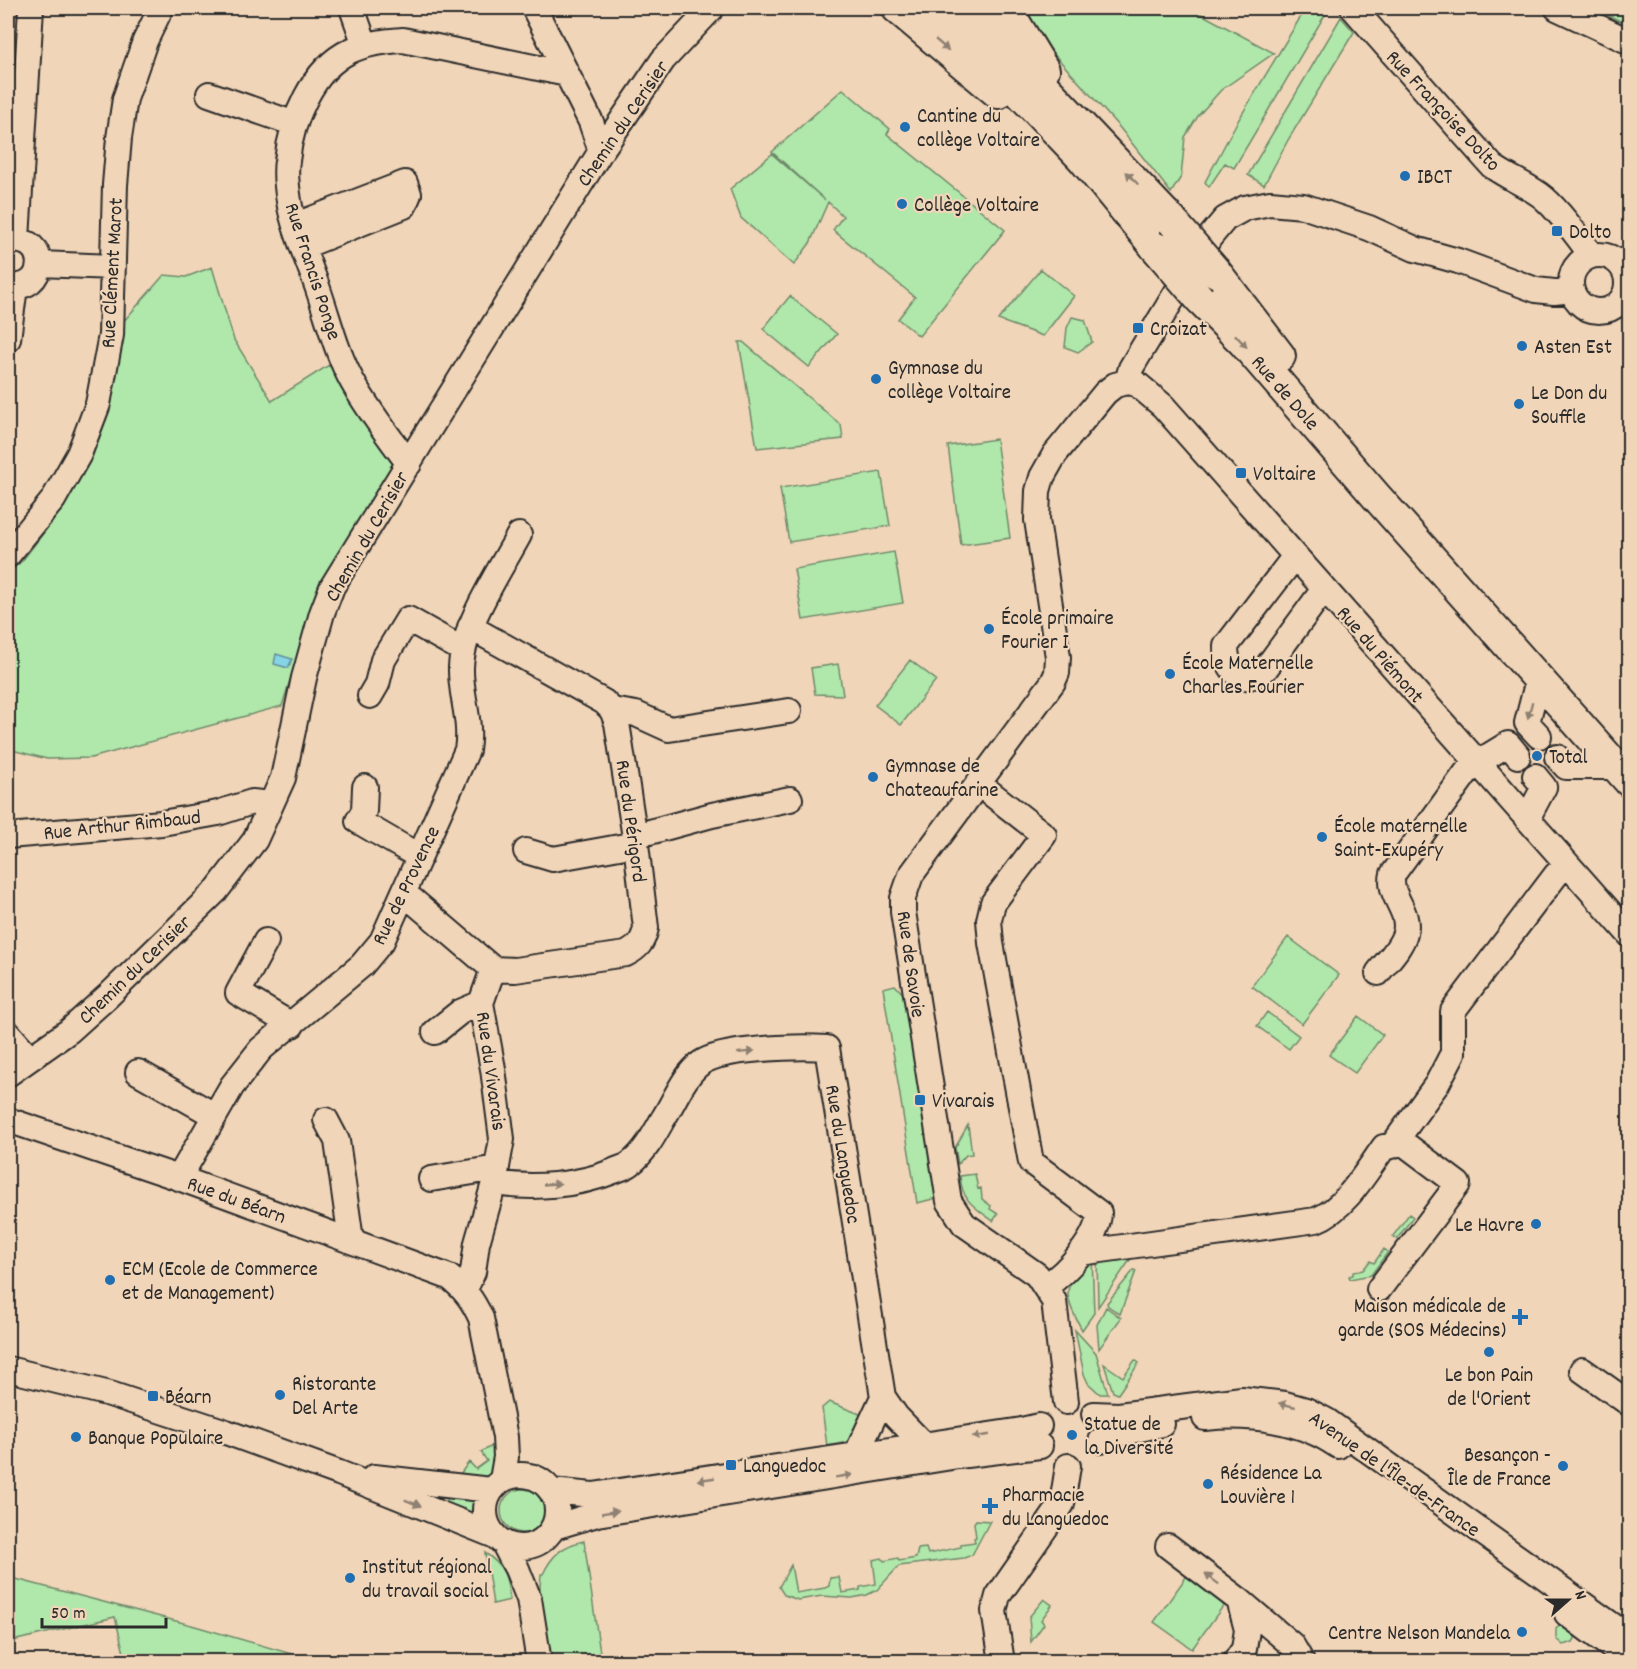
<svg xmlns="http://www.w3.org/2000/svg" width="1637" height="1669" font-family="Dekko,sans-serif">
<rect width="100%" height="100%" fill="#f1d5b8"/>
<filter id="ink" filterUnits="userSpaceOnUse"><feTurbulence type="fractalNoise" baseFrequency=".0167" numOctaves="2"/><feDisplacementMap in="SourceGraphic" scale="12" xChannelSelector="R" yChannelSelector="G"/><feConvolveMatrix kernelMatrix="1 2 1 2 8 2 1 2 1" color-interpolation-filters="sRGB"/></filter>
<g filter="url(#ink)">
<path fill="#b0e7aa" stroke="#6e896a" stroke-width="1.5" d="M1019,8H1190L1274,53L1221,90L1198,116L1185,137L1181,177L1171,193L1120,128L1052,52Z
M1306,8H1329L1234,168L1225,163L1209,187L1205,182L1236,124Z
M1594,8H1629V21L1624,23Z
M1341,17L1354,32L1288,140L1264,185L1248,175Z
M843,89L890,129L887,134L1005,230L919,336L898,319L915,297L833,230L843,216L828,202L810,243L794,265L741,218L730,189L772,154L825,200L772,152Z
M212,267L234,340L272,401L329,365L397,461L319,586L282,706L91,758L47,759L8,749V573L22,561L62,509L92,458L111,406L122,323L164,275L186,277Z
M1041,269L1074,296L1043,336L998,320Z
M790,296L837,334L809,367L763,329Z
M1072,317L1085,320L1092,342L1078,352L1065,347L1067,328Z
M739,342H743L841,425L843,439L757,448Z
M996,439L1010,538L961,545L948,446Z
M881,472L890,526L789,542L780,488Z
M894,552L903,603L803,620L794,569Z
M910,660L936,680L901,725L875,705Z
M838,664L843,695L815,694L811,668Z
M1288,937L1339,975L1302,1024L1252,986Z
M895,985L904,995L937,1198L917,1203L883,988Z
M1267,1012L1299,1036L1289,1049L1257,1026Z
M1358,1016L1383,1035L1355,1073L1329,1055Z
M968,1125L972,1154L966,1155L958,1164L955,1148Z
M975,1174L978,1189L981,1188L982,1199L991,1206L990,1209L998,1214L993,1221C974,1207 962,1201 960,1176Z
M1409,1214L1413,1217L1397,1239L1393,1236Z
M1384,1249L1388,1252L1371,1275L1350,1279L1349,1276L1353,1275V1272L1363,1270L1370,1261L1374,1263Z
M1134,1254L1098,1307L1097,1257Z
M1092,1255L1094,1313L1082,1330C1061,1290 1063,1288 1092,1255Z
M1134,1270L1136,1271L1120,1314L1108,1306L1107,1303Z
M1106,1307L1121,1318L1099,1349L1097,1325Z
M1075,1330L1096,1353L1108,1394H1100L1088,1383L1084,1374Z
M1135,1360L1139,1363L1118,1394L1113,1392L1104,1364L1123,1377Z
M829,1402L865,1416L852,1441L827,1446L822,1408Z
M492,1446L498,1447L491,1476L485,1480H460V1474L469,1462L476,1469L487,1461L481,1452Z
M501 1511a22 22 0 1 1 44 0a22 22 0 1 1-44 0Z
M451,1493L477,1498L475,1509L476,1519L442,1508Z
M976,1520L990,1521L972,1555L964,1558L899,1566L877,1590L867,1595L852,1598L822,1596L798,1600L784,1595L779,1587L791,1565L796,1593L825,1588L829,1586L830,1578L839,1577L842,1593L860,1590V1587L876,1584L873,1560L882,1558L884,1561L898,1558L899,1561L916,1558L918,1549L926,1548L928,1554L961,1547V1544L975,1542L974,1538L976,1537L974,1523Z
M584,1541L600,1653L559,1660V1661H549L539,1601L541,1574H543C552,1555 563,1545 584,1541Z
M485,1553C505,1566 507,1577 510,1600L493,1604Z
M1191,1570L1229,1598L1192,1649L1154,1622Z
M8,1577L195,1626L302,1657L303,1661H126L115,1617L8,1642Z
M1044,1599L1052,1605L1041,1620L1044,1624L1031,1642L1029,1617Z
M1564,1619L1580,1630L1573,1642L1563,1645L1556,1639V1629Z"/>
<path fill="#86d4e5" stroke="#62909b" stroke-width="1.5" d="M276,654L292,659L288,668L274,664Z"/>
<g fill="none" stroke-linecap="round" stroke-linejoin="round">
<g stroke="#2b2b2b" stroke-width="28">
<path id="minor" d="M352,8L365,45
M534,8L591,122L601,151
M1353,8L1492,166C1508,178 1528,185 1544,198C1562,214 1577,236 1592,256
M1557,8L1630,42
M209,94L295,124
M296,225L405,183L409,194L404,206L304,246
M17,239L31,8
M8,241C51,234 47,295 8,285
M1571 283a28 28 0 1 1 56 0a28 28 0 1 1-56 0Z
M40,264L113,267
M8,339L15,287
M1127,382L1131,368L1141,351L1210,237L1225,219L1245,208L1270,203L1303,206L1369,228L1415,249L1458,261L1536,290L1554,292L1572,290
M409,464C389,437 368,410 352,381C337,354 329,321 319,292C310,265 293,228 289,201C287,189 285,173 287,161C291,121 312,69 350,51C367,43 385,41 403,40L567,74
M8,555L53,500L79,454L98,404L111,335L115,185L119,138L125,99L145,41L161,8
M1295,556L1226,646C1226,660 1230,668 1240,677C1252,678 1257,676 1266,668L1324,589
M470,627L604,702L612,710L617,723L636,844L646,928C643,942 638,948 626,954L515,970L493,969
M1538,680L1527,723L1539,736
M370,696L377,684L383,660L408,619L463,650
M612,710L636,714L669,729L789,711
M1557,757L1566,767H1616
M979,784L1044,835L993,903L989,920L991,943L1031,1162L1099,1213C1098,1239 1067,1272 1046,1286
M365,787L364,811L358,821L420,857
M1527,819L1544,787L1535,776
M8,836L162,823L218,813L252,802L271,804
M635,836L712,815L790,799
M526,851L553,859L636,844
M404,893L493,969L481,1003L493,1069L502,1139L494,1183L477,1243L473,1272L468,1283L463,1287
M266,941L238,993L292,1025
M1378,973C1387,961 1401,948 1405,933C1411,910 1387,896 1393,874L1466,773L1477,763L1508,744L1518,756
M435,1032L460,1012L481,1003
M8,1033L23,1050L28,1059
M138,1072L214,1115
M8,1074L69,1031L108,996L216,891L255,840L283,778L304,678L322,613L332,587L601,151L663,60L712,8
M8,1120L179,1178L449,1277C465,1289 473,1301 481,1318L505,1437L506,1457L502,1480
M326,1120L337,1141L351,1240
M179,1178L232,1086L261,1049L362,965L382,941L467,750C472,721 460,695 461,667C463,625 499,572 519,535
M431,1179L497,1168
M494,1183C533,1189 577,1186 614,1171C620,1168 627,1167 631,1163C645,1152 654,1135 663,1119C674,1102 684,1075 701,1063C722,1048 800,1046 827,1048L883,1397
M1080,1253L1316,1220C1345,1209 1366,1172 1384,1147L1392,1146L1437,1084L1453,1053V1011L1556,875L1567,864
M1379,1289L1458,1184L1398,1139
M8,1369L110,1394L226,1432L339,1473L493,1535
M1582,1370L1630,1404
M1066,1402L1054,1301L1037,1275L964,1224L949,1201L903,912V898L911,875L1053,682L1057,673L1058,657L1037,520L1038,491L1042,477L1055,454L1105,393L1115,385L1127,382L1137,384L1163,406L1630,935
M1094,1414L1119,1415L1242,1399L1285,1404L1306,1410L1327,1421L1630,1638
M1205,1418C1249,1413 1302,1420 1338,1446
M1101,1441L1122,1433L1162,1424
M856,1455L883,1397L896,1416L924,1445
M485 1511a36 36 0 1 1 72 0a36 36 0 1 1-72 0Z
M374,1477L491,1490
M551,1491L593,1495L1022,1430L1039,1426
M554,1527L597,1514L958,1456L1040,1446
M503,1542L517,1569L529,1599L539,1662
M1168,1546L1239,1600L1247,1630L1244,1649L1235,1662
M1239,1600L1292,1645L1302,1662
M1567,1614L1630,1661
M1002,1662L994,1611L998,1596L1062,1504L1068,1466"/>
</g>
<g stroke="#2b2b2b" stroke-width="34">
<path id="major" d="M897,8L998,93
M939,8L1083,159L1156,248
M969,8L1172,221
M1006,8L1044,70
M1216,272L1280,356
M1200,299L1243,342L1375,495L1630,782"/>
</g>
<use href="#minor" stroke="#f1d5b8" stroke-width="24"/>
<use href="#major" stroke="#f1d5b8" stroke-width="30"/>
<g stroke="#2b2b2b" stroke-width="34" stroke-linecap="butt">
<path id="major-bridge" d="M1172,221L1216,272
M1156,248L1200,299"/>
</g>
<use href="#major-bridge" stroke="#f1d5b8" stroke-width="30"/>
</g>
<defs><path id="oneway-solid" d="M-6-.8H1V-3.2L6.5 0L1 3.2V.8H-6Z" transform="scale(1.5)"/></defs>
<g fill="#8e8072">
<use href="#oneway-solid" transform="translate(942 45) rotate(40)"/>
<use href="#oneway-solid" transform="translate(1132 178) rotate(-134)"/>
<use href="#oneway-solid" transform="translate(1241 341) rotate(47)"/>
<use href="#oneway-solid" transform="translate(1530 710) rotate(105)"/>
<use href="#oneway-solid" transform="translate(746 1052) rotate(-7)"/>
<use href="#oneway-solid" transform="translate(552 1184) rotate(-3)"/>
<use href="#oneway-solid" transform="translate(1287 1405) rotate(-167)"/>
<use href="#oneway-solid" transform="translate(981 1436) rotate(172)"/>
<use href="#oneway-solid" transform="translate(844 1476) rotate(-9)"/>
<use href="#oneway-solid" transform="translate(706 1479) rotate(172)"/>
<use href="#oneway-solid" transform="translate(413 1503) rotate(22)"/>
<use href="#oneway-solid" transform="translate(610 1512) rotate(-9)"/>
<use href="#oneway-solid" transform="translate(1212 1579) rotate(-143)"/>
</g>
</g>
<g fill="#1f6fb2" stroke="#f1d5b8" stroke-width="2">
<circle cx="905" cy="127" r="6"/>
<circle cx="1405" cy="176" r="6"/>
<circle cx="902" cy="204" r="6"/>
<rect x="1551" y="225" width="12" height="12" rx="3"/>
<rect x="1132" y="322" width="12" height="12" rx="3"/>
<circle cx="1522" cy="346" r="6"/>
<circle cx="876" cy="379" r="6"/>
<circle cx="1519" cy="404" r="6"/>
<rect x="1235" y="467" width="12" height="12" rx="3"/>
<circle cx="989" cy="629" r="6"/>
<circle cx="1170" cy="674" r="6"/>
<circle cx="1537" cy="756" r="6"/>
<circle cx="873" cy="777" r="6"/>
<circle cx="1322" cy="837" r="6"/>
<rect x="914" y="1094" width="12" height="12" rx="3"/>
<circle cx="1536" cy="1224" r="6"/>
<circle cx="110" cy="1280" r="6"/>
<path d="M1517 1308h6v6h6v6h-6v6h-6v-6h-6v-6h6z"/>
<circle cx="1489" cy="1352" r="6"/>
<circle cx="280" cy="1395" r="6"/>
<rect x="147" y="1390" width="12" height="12" rx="3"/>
<circle cx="1072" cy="1435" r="6"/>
<circle cx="76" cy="1437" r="6"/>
<rect x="725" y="1459" width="12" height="12" rx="3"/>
<circle cx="1563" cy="1466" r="6"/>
<circle cx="1208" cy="1484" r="6"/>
<path d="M987 1497h6v6h6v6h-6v6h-6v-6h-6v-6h6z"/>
<circle cx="350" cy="1578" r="6"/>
<circle cx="1522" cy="1632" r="6"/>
</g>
<g text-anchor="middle" stroke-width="4.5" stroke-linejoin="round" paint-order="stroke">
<g font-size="21" fill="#2b2b2b" stroke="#f1d5b8">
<text transform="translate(1444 110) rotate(47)" y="7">Rue Françoise Dolto</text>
<text transform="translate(622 123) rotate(-56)" y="7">Chemin du Cerisier</text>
<text transform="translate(314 271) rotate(72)" y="7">Rue Francis Ponge</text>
<text transform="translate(111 273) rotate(-87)" y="7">Rue Clément Marot</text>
<text transform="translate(1286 392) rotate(49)" y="7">Rue de Dole</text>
<text transform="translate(366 536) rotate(-60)" y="7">Chemin du Cerisier</text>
<text transform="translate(1381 654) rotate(49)" y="7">Rue du Piémont</text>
<text transform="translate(632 821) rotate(82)" y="7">Rue du Périgord</text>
<text transform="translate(122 824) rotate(-6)" y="7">Rue Arthur Rimbaud</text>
<text transform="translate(405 885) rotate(-64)" y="7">Rue de Provence</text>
<text transform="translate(912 964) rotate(82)" y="7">Rue de Savoie</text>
<text transform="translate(134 969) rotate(-44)" y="7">Chemin du Cerisier</text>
<text transform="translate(492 1071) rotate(82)" y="7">Rue du Vivarais</text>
<text transform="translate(844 1154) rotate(81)" y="7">Rue du Languedoc</text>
<text transform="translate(237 1199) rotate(20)" y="7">Rue du Béarn</text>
<text transform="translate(1395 1473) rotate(35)" y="7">Avenue de l'Île-de-France</text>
</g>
<g font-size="21" fill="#2b2b2b" stroke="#f1d5b8" text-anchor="start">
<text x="917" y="122">Cantine du<tspan x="917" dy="24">collège Voltaire</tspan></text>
<text x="1417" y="183">IBCT</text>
<text x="914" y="211">Collège Voltaire</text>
<text x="1569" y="238">Dolto</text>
<text x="1150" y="335">Croizat</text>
<text x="1534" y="353">Asten Est</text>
<text x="888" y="374">Gymnase du<tspan x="888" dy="24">collège Voltaire</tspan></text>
<text x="1531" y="399">Le Don du<tspan x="1531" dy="24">Souffle</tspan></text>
<text x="1253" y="480">Voltaire</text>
<text x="1001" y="624">École primaire<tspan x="1001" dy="24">Fourier I</tspan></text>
<text x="1182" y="669">École Maternelle<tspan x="1182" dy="24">Charles Fourier</tspan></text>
<text x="1549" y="763">Total</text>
<text x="885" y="772">Gymnase de<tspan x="885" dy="24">Chateaufarine</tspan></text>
<text x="1334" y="832">École maternelle<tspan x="1334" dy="24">Saint-Exupéry</tspan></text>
<text x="932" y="1107">Vivarais</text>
<text x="1524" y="1231" text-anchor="end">Le Havre</text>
<text x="122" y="1275">ECM (Ecole de Commerce<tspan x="122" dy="24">et de Management)</tspan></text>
<text x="1506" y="1312" text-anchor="end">Maison médicale de<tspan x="1506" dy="24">garde (SOS Médecins)</tspan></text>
<text x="1489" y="1381" text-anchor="middle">Le bon Pain<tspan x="1489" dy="24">de l'Orient</tspan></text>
<text x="292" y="1390">Ristorante<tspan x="292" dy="24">Del Arte</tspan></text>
<text x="165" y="1403">Béarn</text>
<text x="1084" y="1430">Statue de<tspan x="1084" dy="24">la Diversité</tspan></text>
<text x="88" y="1444">Banque Populaire</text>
<text x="1551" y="1461" text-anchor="end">Besançon -<tspan x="1551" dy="24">Île de France</tspan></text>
<text x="743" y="1472">Languedoc</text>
<text x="1220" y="1479">Résidence La<tspan x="1220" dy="24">Louvière 1</tspan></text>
<text x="1002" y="1501">Pharmacie<tspan x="1002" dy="24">du Languedoc</tspan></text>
<text x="362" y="1573">Institut régional<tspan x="362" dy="24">du travail social</tspan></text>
<text x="1510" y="1639" text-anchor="end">Centre Nelson Mandela</text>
</g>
</g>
<rect width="1637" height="1669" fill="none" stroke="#f1d5b8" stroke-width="30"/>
<rect x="15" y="15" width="1607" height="1639" fill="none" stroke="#2b2b2b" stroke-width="2" filter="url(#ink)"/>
<g transform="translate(1568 1600) rotate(69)" stroke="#f1d5b8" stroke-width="4.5" paint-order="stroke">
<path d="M0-4.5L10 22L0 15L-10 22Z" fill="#2b2b2b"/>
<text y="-9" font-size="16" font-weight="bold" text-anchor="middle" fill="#2b2b2b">N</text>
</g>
<path d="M42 1618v9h124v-9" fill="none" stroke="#2b2b2b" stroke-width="3"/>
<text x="51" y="1618" font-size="18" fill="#2b2b2b" stroke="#f1d5b8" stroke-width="4.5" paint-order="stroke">50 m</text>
</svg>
